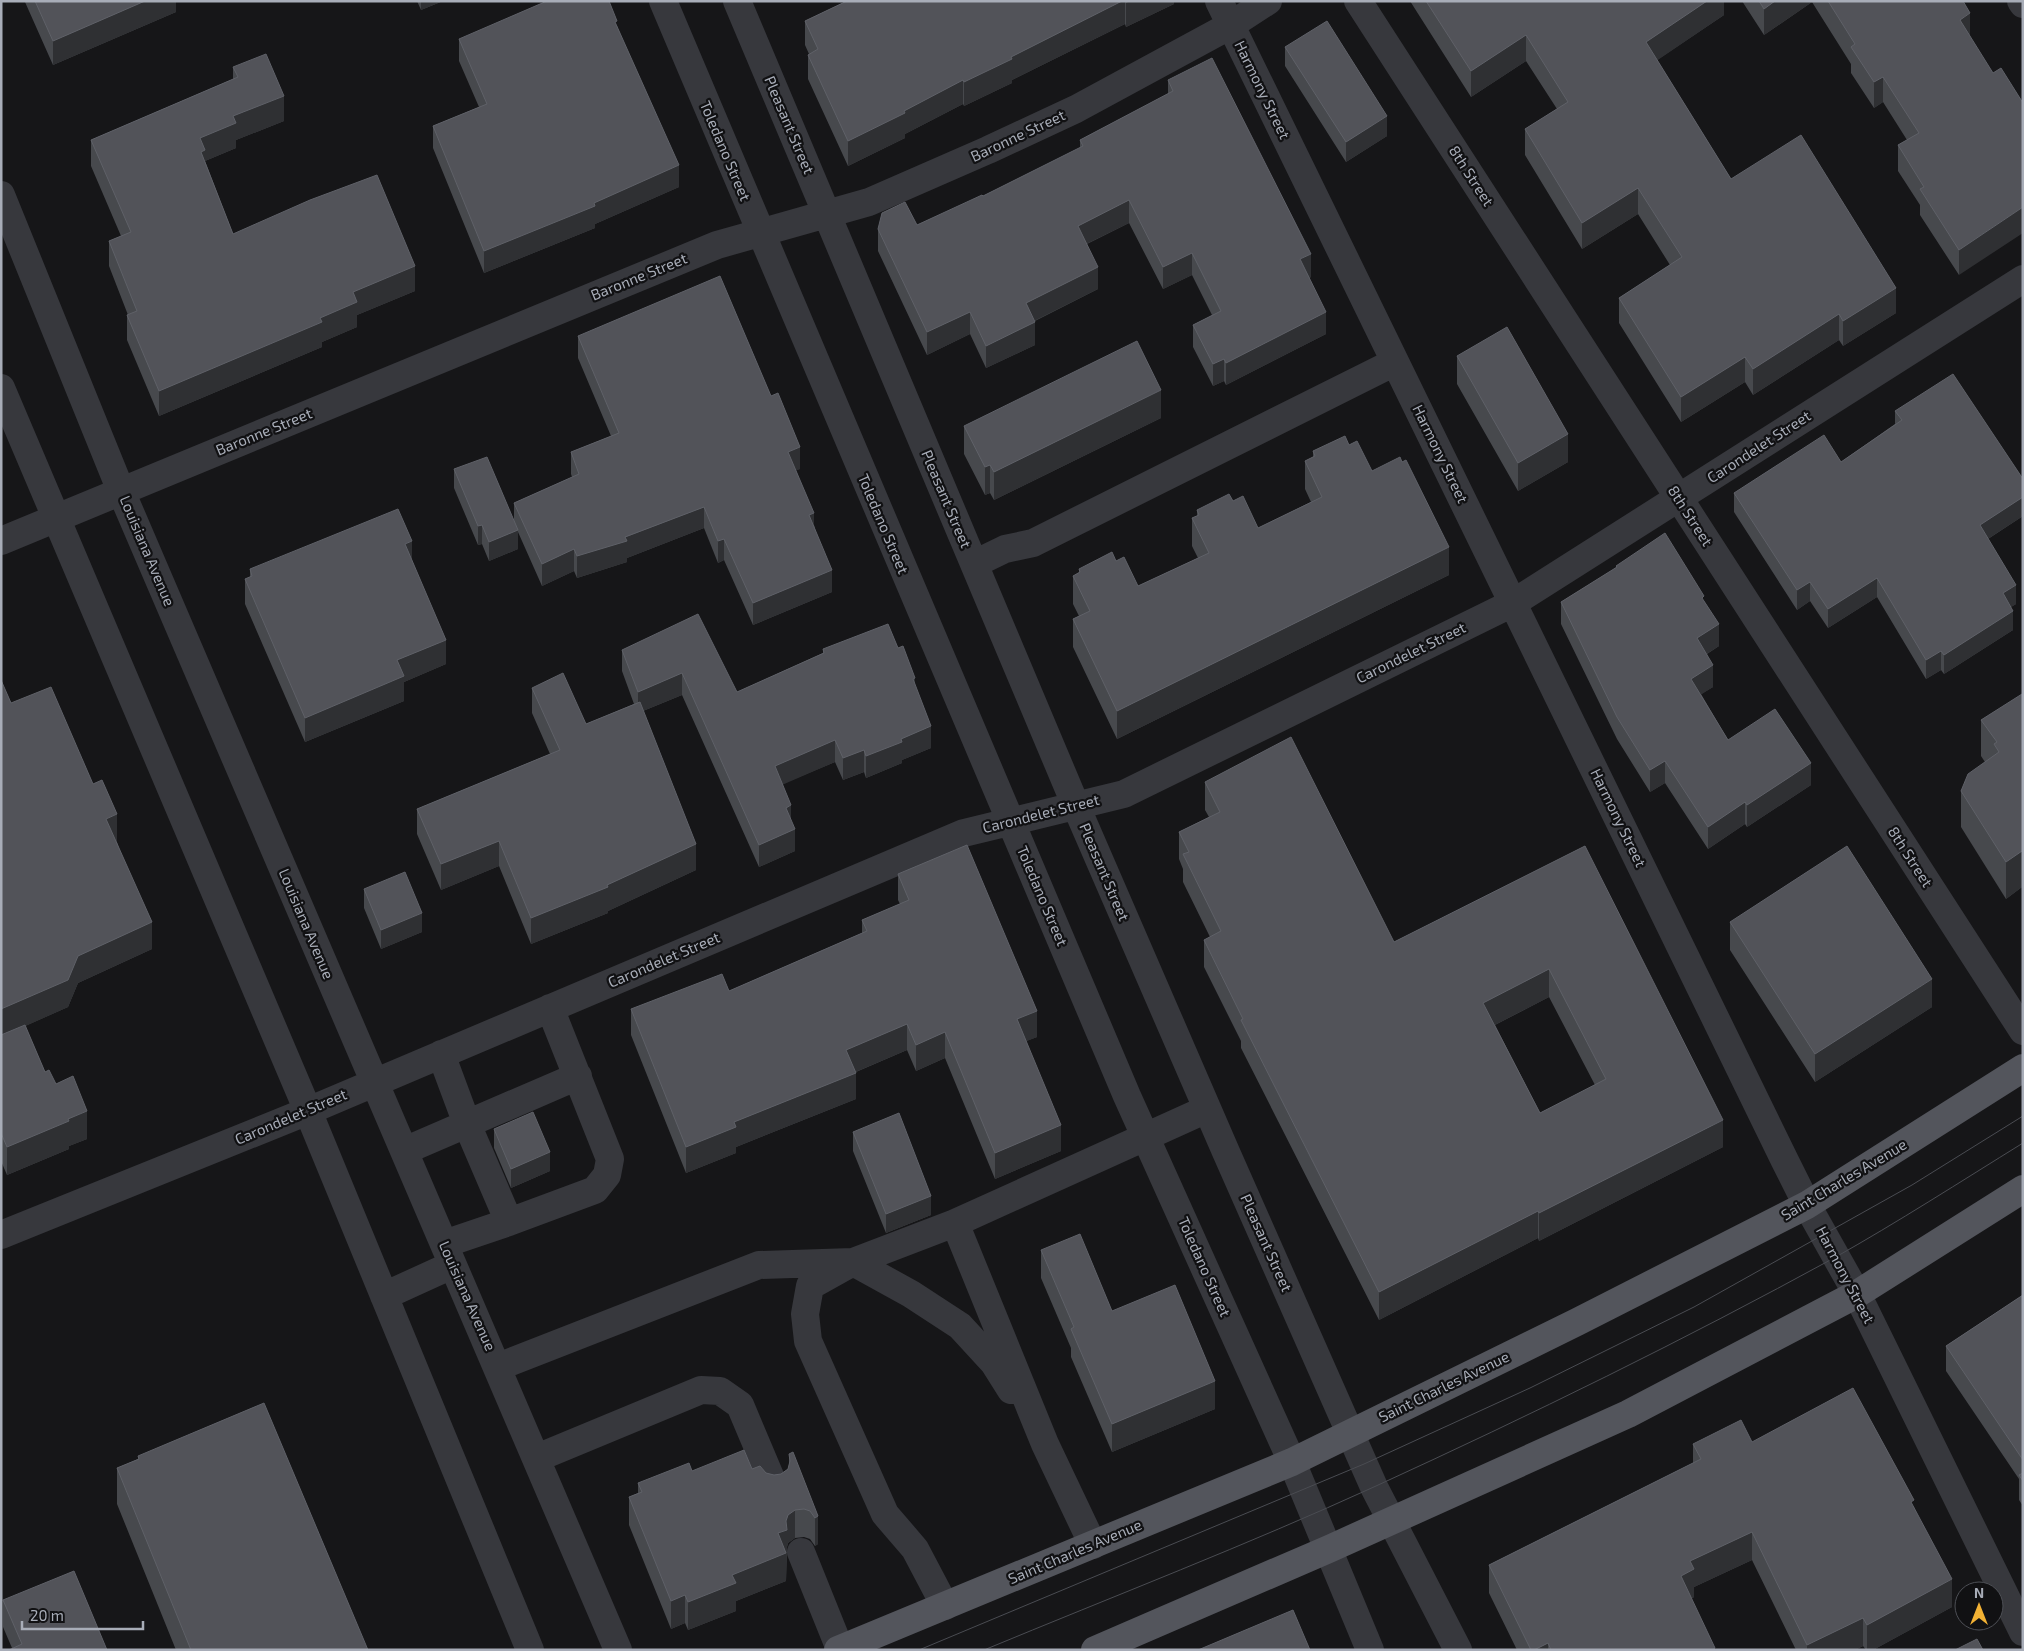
<svg xmlns="http://www.w3.org/2000/svg" width="2024" height="1651" font-family="'Exo 2',sans-serif">
<rect width="100%" height="100%" fill="#161618"/>
<g fill="none" stroke-linecap="round" stroke-linejoin="round">
<path stroke="#37383d" stroke-width="28" d="M663,1L1127,1096L1292,1462L1370,1650
M737,1L1076,806L1226,1152L1374,1487L1458,1650
M1219,1L1785,1161L1807,1205L1857,1294L2023,1632
M1358,1L2023,1031
M2021,1L2023,4
M1,195L121,491L618,1650
M1,388L308,1111L530,1650
M1,541L717,245L869,202L988,150L1076,109L1231,25L1268,1
M974,564L1005,549L1033,543L1395,362
M441,1054L467,1124L509,1222
M404,1151L578,1076
M955,1223L1207,1109
M1,1235L308,1111L964,833L1124,794L1513,603L2023,279
M444,1244L509,1222L595,1190L607,1175L610,1159L550,1008
M384,1296L452,1265
M498,1367L759,1265L853,1262L955,1223L1045,1444L1093,1545
M537,1458L701,1390L720,1391L740,1405L775,1488
M801,1552L840,1649
M945,1606L915,1549L885,1514L808,1341L805,1314L810,1286L853,1262L911,1294L960,1326L994,1363L1011,1390"/>
<path stroke="#53555c" stroke-width="28" d="M838,1650L1292,1462L1577,1322L1807,1205L2023,1068
M1095,1650L1329,1549L1628,1414L1857,1294L2023,1189"/>
<path stroke="#4a4c52" stroke-width="1" d="M919,1650L1364,1464L1530,1388L1694,1307L1912,1185L2023,1116
M984,1650C1114,1596 1247,1545 1376,1486C1531,1415 1684,1340 1834,1258C1898,1222 1960,1182 2023,1143"/>
</g>
<path fill="#47494d" fill-rule="evenodd" d="M22,1H176V12L53,65L25,2H23Z
M417,1H443L421,10Z
M847,1H1174V4L1126,27L1125,24L1012,80V83L964,106L963,104L905,134V138L848,166L808,79V55L809,54L805,45V21Z
M1410,1H1724V15L1657,60L1731,179L1896,313L1843,346L1839,340L1753,395L1745,382L1681,422L1619,323V298L1670,265L1638,214L1582,249L1525,155V129L1557,109L1526,61L1471,97Z
M1742,1H1963L1959,275L1920,215V205L1898,171V145L1907,140L1883,102L1874,108L1851,73V64L1812,2L1764,35Z
M617,26L679,187L595,224V228L484,273L433,148V126L479,107L459,61V39Z
M1285,47L1387,136L1346,162L1285,66Z
M233,67L284,121L236,140V148L205,161L233,234L415,291L357,315V327L322,342V347L159,416L127,340V315H128L109,266V241L121,236L91,166V140L233,79Z
M1168,80L1311,277L1309,278L1326,334L1226,385L1224,381L1213,386L1193,347V325L1212,315L1192,275L1163,289L1129,223L1087,244L1098,289L1035,321V345L986,368L970,334L927,355L878,251V229L917,225L983,196L1080,148V140L1168,94Z
M578,336L800,469L796,470L814,525L832,592L753,625L724,560L718,563L704,528L627,558V562L577,578L574,571L542,586L518,532V549L489,561L482,544L478,545L454,488V469L514,521V503L572,477L571,474V452L611,436L578,358Z
M1457,356L1568,462L1518,491L1457,384Z
M1895,411L2023,479V516L1988,539L2016,604L2011,607L2013,630L1944,674L1941,670L1926,679L1877,597L1828,628L1810,601L1797,610L1734,512V493L1841,462L1895,424Z
M1161,418L994,500L990,493L985,495L964,454V426Z
M1349,445L1372,471L1449,575L1117,739L1073,647V619L1079,616L1073,604V576L1079,573V569L1116,561L1138,586L1198,558L1192,546V518L1197,516V510L1233,501L1258,528L1311,502L1305,489V461L1313,457V451Z
M412,560L446,664L404,682V701L305,742L245,604V579L250,577V569Z
M1616,566L1704,601L1719,646L1707,654L1713,687L1701,694L1728,740L1811,785L1747,827L1745,824L1708,849L1665,783L1650,792L1617,739L1561,624V602L1616,568Z
M898,648L915,687L931,748L902,760V763L866,778L864,772L843,780L835,762L782,784L791,821L795,851L759,867L682,695L643,711L696,870L608,911V913L531,944L499,866L441,890L417,834V809L550,754L532,713V688L586,724L634,704L622,671V650L737,692L823,653V649Z
M1,680L11,703L117,842L152,949L78,983L68,1007L25,1026L45,1072L56,1084L87,1139L69,1146V1149L7,1175L1,1161Z
M2023,695V888L2022,887L2006,899L1961,827V791L1985,762L1981,756V720Z
M1205,782L1394,942L1585,846L1723,1147L1539,1241L1538,1238L1379,1320L1241,1048V1041L1204,967V940L1210,937L1183,882V869L1179,859V832L1209,817L1205,810ZM1549,997L1595,1085L1540,1113L1495,1025Z
M898,874L1037,1037L1026,1041L1061,1151L995,1179L945,1058L916,1071L907,1050L856,1072V1099L736,1147V1153L686,1173L631,1035V1009L729,991L862,933V920L900,904L898,900Z
M364,889L422,932L381,949L364,908Z
M1730,922L1932,1007L1815,1082L1730,950Z
M494,1129L550,1171L511,1188L494,1148Z
M853,1132L931,1215L886,1233L853,1151Z
M1041,1250L1112,1311L1215,1409L1112,1452L1071,1357V1348L1041,1278Z
M2023,1295V1506L2019,1500V1479L1946,1371V1346Z
M1752,1442L1914,1507L1952,1607L1873,1650H1866L1863,1646L1855,1650H1796L1752,1560L1694,1587V1597L1691,1599L1715,1650H1517L1489,1593V1565L1693,1463V1444Z
M789,1454L818,1516V1544L815,1546L810,1539L804,1537L795,1538L788,1543L787,1547L786,1581L736,1601V1611L688,1630L685,1623L671,1629L629,1525V1497L638,1493V1483L692,1471L766,1473L774,1475L781,1474L788,1469L789,1465Z
M138,1456L368,1650H176L117,1504V1468L138,1459Z
M3,1600L107,1650L12,1648L3,1627Z"/>
<path fill="#2f3033" d="M145,1H176V12L53,65V41Z
M421,1H443L421,10Z
M1122,1H1125V24L1012,80V83L964,106V82L1011,57Z
M1130,1H1174V4L1126,27V3Z
M1707,1H1724V15L1646,68V42Z
M1775,1H1812V2L1764,35V9Z
M1970,13V39L1960,20Z
M1526,35V61L1471,97V71Z
M1883,77V102L1874,108V82Z
M963,80V104L905,134V138L848,166V141L904,111Z
M284,96V121L236,140V148L205,161V176L200,164V138L233,116Z
M1387,116V136L1346,162V142Z
M679,165V187L595,224V228L484,273V251Z
M1638,188V214L1582,249V223Z
M1129,200V223L1078,248V226Z
M2023,207V233L1959,275V250Z
M1192,253V275L1163,289V267Z
M1311,254V277L1300,282V259Z
M415,266V291L357,315V327L322,342V347L159,416V391L320,318L353,292Z
M1098,267V289L1026,325V303Z
M1896,288V313L1843,346V321Z
M970,312V334L927,355V332Z
M1326,312V334L1226,385V363Z
M1839,314V340L1753,395V369Z
M1035,322V345L986,368V346Z
M1745,357V382L1681,422V397Z
M1224,359V381L1213,386V364Z
M1161,390V418L994,500V472Z
M1568,434V462L1518,491V463Z
M800,447V469L788,473V452Z
M990,465V493L985,495V467Z
M2023,497V516L1980,544V525Z
M704,507V528L627,558V562L577,578V556Z
M814,513V535L809,515Z
M482,525V544L478,545V526Z
M518,530V549L489,561V542Z
M724,539V560L718,563V541Z
M412,541V565L405,544Z
M1449,547V575L1117,739V711Z
M574,549V571L542,586V564Z
M832,570V592L753,625V603Z
M1877,578V597L1828,628V609Z
M1810,582V601L1797,610V590Z
M2016,585V604L2003,612V593Z
M2013,611V630L1944,674V655Z
M1719,624V646L1697,660V638Z
M446,640V664L404,682V701L305,742V718L397,660Z
M1941,651V670L1926,679V660Z
M1713,665V687L1691,701V679Z
M682,673V695L638,713V692Z
M915,678V700L913,679Z
M931,726V748L902,760V763L866,778V756L901,739Z
M835,740V762L775,788V766Z
M864,750V772L843,780V758Z
M1665,761V783L1650,792V770Z
M1811,763V785L1747,827V805Z
M1745,802V824L1708,849V827Z
M791,805V827L786,808Z
M117,814V842L106,846V819Z
M795,829V851L759,867V845Z
M499,841V866L441,890V864Z
M696,844V870L608,911V913L531,944V918L607,885Z
M2022,851V887L2006,899V862Z
M422,913V932L381,949V930Z
M152,922V949L78,983L68,1007L1,1037V1009L78,956Z
M1549,969V997L1483,1031V1003Z
M1932,979V1007L1815,1082V1054Z
M1037,1011V1037L1017,1045V1019Z
M907,1024V1050L846,1076V1050Z
M945,1032V1058L916,1071V1045Z
M856,1073V1099L736,1147V1153L686,1173V1147L734,1122Z
M87,1111V1139L69,1146V1149L7,1175V1147L68,1119Z
M1723,1120V1147L1539,1241V1213Z
M1061,1125V1151L995,1179V1153Z
M550,1152V1171L511,1188V1169Z
M931,1196V1215L886,1233V1214Z
M1538,1211V1238L1379,1320V1292Z
M1215,1381V1409L1112,1452V1424Z
M795,1510V1538L788,1543L787,1547L786,1581L736,1601V1611L688,1630V1602L732,1575L778,1533L786,1521L788,1515Z
M818,1516V1544L815,1546V1518Z
M1752,1532V1560L1694,1587V1597L1681,1604V1576L1690,1561Z
M1952,1579V1607L1873,1650H1867V1625Z
M685,1595V1623L671,1629V1601Z
M1863,1618V1646L1855,1650H1807V1645Z
M1548,1643V1650H1534Z"/>
<path fill="#525359" stroke="#5f6168" fill-rule="evenodd" d="M35,1H145L53,41Z
M547,1H609L617,21L615,22L679,165L594,203L595,206L484,251L433,126L487,104L459,39Z
M847,1H1122L1011,57L1012,59L964,82L963,80L904,111L905,113L848,141L808,55L818,49L805,21Z
M1426,1H1707L1646,42L1731,179L1801,135L1896,288L1843,321L1839,314L1753,369L1745,357L1681,397L1619,298L1682,257L1638,188L1582,223L1525,129L1568,102L1526,35L1471,71Z
M1759,1H1775L1764,9Z
M1828,1H1963L1970,13L1960,20L1993,73L2001,68L2023,103V207L1959,250L1920,189L1924,187L1898,145L1919,133L1883,77L1874,82L1851,47L1855,44Z
M1327,21L1387,116L1346,142L1285,47Z
M266,54L284,96L233,116L236,123L200,138L205,150L201,152L233,234L310,200L377,175L415,266L353,292L357,302L320,318L322,322L159,391L127,315L137,311L109,241L131,232L91,140L238,77L233,67Z
M1212,58L1311,254L1300,259L1326,312L1226,363L1224,359L1213,364L1193,325L1221,311L1192,253L1163,267L1129,200L1078,226L1098,267L1026,303L1035,322L986,346L970,312L927,332L878,229L882,213L905,202L917,225L982,195L983,196L1083,146L1080,140L1173,91L1168,80Z
M720,276L771,396L778,393L800,447L788,452L814,513L809,515L832,570L753,603L724,539L718,541L704,507L625,537L627,541L577,556L574,549L542,564L514,503L579,474L571,452L619,433L578,336Z
M1507,327L1568,434L1518,463L1457,356Z
M1137,341L1161,390L994,472L990,465L985,467L964,426Z
M1953,374L2023,479V497L1980,525L2016,585L2003,593L2013,611L1944,655L1941,651L1926,660L1877,578L1828,609L1810,582L1797,590L1734,493L1824,435L1841,462L1902,420L1895,411Z
M1345,436L1349,445L1357,441L1372,471L1400,457L1402,462L1406,460L1449,547L1117,711L1073,619L1090,611L1073,576L1080,572L1079,569L1112,552L1116,561L1124,557L1138,586L1209,553L1192,518L1199,515L1197,510L1229,494L1233,501L1243,496L1258,528L1322,497L1305,461L1315,456L1313,451Z
M487,457L518,530L489,542L482,525L478,526L454,469Z
M398,509L412,541L405,544L446,640L397,660L404,676L305,718L245,579L252,576L250,569Z
M1665,533L1704,596L1702,598L1719,624L1697,638L1713,665L1691,679L1728,740L1775,709L1811,763L1747,805L1745,802L1708,827L1665,761L1650,770L1617,717L1561,602L1617,567L1616,566Z
M698,614L737,692L824,653L823,649L888,624L898,648L903,646L915,678L913,679L931,726L901,739L902,742L866,756L864,750L843,758L835,740L775,766L791,805L786,808L795,829L759,845L682,673L638,692L622,650Z
M563,673L586,724L640,702L696,844L607,885L608,887L531,918L499,841L441,864L417,809L560,750L532,688Z
M1,680L11,703L51,687L93,784L102,780L117,814L106,819L152,922L78,956L68,980L1,1009Z
M2022,694L2023,852L2022,851L2006,862L1961,791L1968,774L1999,752L1994,744L1997,742L1981,720Z
M1291,737L1394,942L1585,846L1723,1120L1539,1213L1538,1211L1379,1292L1241,1020L1243,1019L1204,940L1221,931L1183,854L1189,852L1179,832L1220,812L1205,782ZM1549,969L1606,1079L1540,1113L1483,1003Z
M967,845L1037,1011L1017,1019L1061,1125L995,1153L945,1032L916,1045L907,1024L846,1050L856,1073L734,1122L736,1127L686,1147L631,1009L722,974L729,991L867,931L862,920L909,900L898,874Z
M1847,846L1932,979L1815,1054L1730,922Z
M405,872L422,913L381,930L364,889Z
M25,1025L45,1072L49,1070L56,1084L73,1076L87,1111L68,1119L69,1121L7,1147L1,1133V1035Z
M533,1112L550,1152L511,1169L494,1129Z
M899,1113L931,1196L886,1214L853,1132Z
M1080,1234L1112,1311L1175,1285L1215,1381L1112,1424L1071,1329L1074,1327L1041,1250Z
M2023,1295V1460L1946,1346Z
M1853,1388L1914,1500L1911,1502L1952,1579L1867,1625L1863,1618L1807,1645L1752,1532L1690,1561L1694,1569L1681,1576L1715,1648L1712,1650H1551L1548,1643L1534,1650H1531L1489,1565L1701,1459L1693,1444L1741,1420L1752,1442Z
M264,1403L368,1650H191L117,1468L139,1459L138,1456Z
M744,1450L752,1469L760,1466L766,1473L774,1475L781,1474L788,1469L790,1461L789,1454L793,1452L818,1516L815,1518L810,1511L804,1509L795,1510L788,1515L786,1521L787,1530L778,1533L786,1553L732,1575L736,1583L688,1602L685,1595L671,1601L629,1497L642,1492L638,1483L689,1463L692,1471Z
M2023,1473V1481L2019,1475Z
M74,1571L107,1650H9L22,1644L3,1600Z
M1293,1610L1310,1650H1198Z
M1977,1639L1983,1650H1955Z"/>
<g text-anchor="middle" stroke-width="4.5" stroke-linejoin="round" paint-order="stroke">
<g font-size="15" fill="#a8adb8" stroke="#111113">
<text transform="translate(1262 90) rotate(64)" y="5">Harmony Street</text>
<text transform="translate(789 125) rotate(67)" y="5">Pleasant Street</text>
<text transform="translate(1018 136) rotate(-25)" y="5">Baronne Street</text>
<text transform="translate(725 151) rotate(67)" y="5">Toledano Street</text>
<text transform="translate(1471 176) rotate(57)" y="5">8th Street</text>
<text transform="translate(639 277) rotate(-22)" y="5">Baronne Street</text>
<text transform="translate(264 432) rotate(-22)" y="5">Baronne Street</text>
<text transform="translate(1759 447) rotate(-33)" y="5">Carondelet Street</text>
<text transform="translate(1440 454) rotate(64)" y="5">Harmony Street</text>
<text transform="translate(946 499) rotate(67)" y="5">Pleasant Street</text>
<text transform="translate(1690 516) rotate(57)" y="5">8th Street</text>
<text transform="translate(883 524) rotate(67)" y="5">Toledano Street</text>
<text transform="translate(147 551) rotate(67)" y="5">Louisiana Avenue</text>
<text transform="translate(1411 653) rotate(-26)" y="5">Carondelet Street</text>
<text transform="translate(1041 814) rotate(-14)" y="5">Carondelet Street</text>
<text transform="translate(1618 818) rotate(64)" y="5">Harmony Street</text>
<text transform="translate(1910 857) rotate(57)" y="5">8th Street</text>
<text transform="translate(1104 872) rotate(67)" y="5">Pleasant Street</text>
<text transform="translate(1042 896) rotate(67)" y="5">Toledano Street</text>
<text transform="translate(306 924) rotate(67)" y="5">Louisiana Avenue</text>
<text transform="translate(664 960) rotate(-23)" y="5">Carondelet Street</text>
<text transform="translate(291 1117) rotate(-23)" y="5">Carondelet Street</text>
<text transform="translate(1844 1180) rotate(-31)" y="5">Saint Charles Avenue</text>
<text transform="translate(1266 1243) rotate(66)" y="5">Pleasant Street</text>
<text transform="translate(1204 1267) rotate(66)" y="5">Toledano Street</text>
<text transform="translate(1845 1275) rotate(62)" y="5">Harmony Street</text>
<text transform="translate(467 1296) rotate(66)" y="5">Louisiana Avenue</text>
<text transform="translate(1444 1387) rotate(-26)" y="5">Saint Charles Avenue</text>
<text transform="translate(1075 1552) rotate(-23)" y="5">Saint Charles Avenue</text>
</g>
</g>
<rect width="2024" height="1651" fill="none" stroke="#a8adb8" stroke-width="5"/>
<g transform="translate(1979 1606)"><circle r="24" fill="#111113" stroke="#4d4f55"/>
<path d="M0-4L9 19L0 12L-9 19Z" fill="#f2b134"/>
<text y="-8" font-size="14" font-weight="bold" text-anchor="middle" fill="#a8adb8">N</text>
</g>
<path d="M22 1621v8h121v-8" fill="none" stroke="#a8adb8" stroke-width="2.5"/>
<text x="30" y="1621" font-size="15" fill="#a8adb8" stroke="#111113" stroke-width="4" paint-order="stroke">20 m</text>
</svg>
